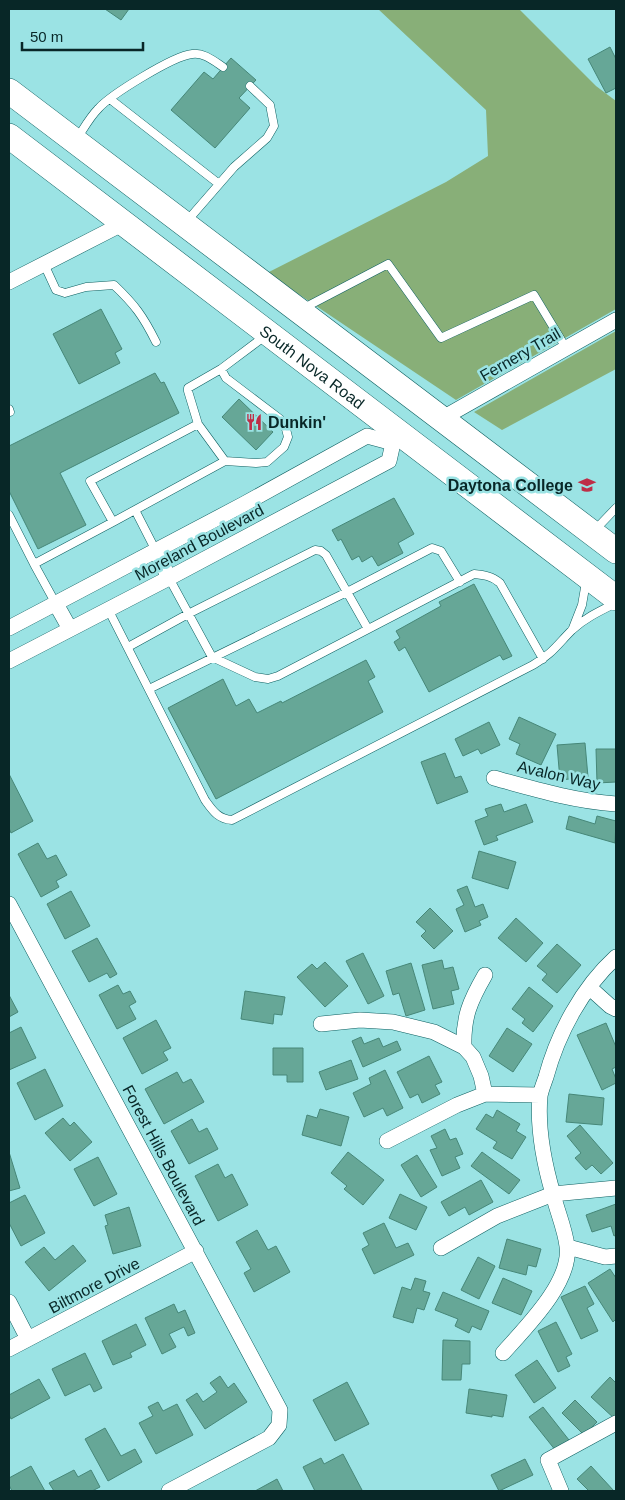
<svg xmlns="http://www.w3.org/2000/svg" width="625" height="1500" font-family="Helvetica,sans-serif">
<rect width="100%" height="100%" fill="#9be3e4"/>
<path fill="#88af78" d="M378,9H519L596,86L616,101V309L456,400L267,273L446,182L488,156L486,110Z
M616,331V369L502,430L474,412Z"/>
<path fill="#66a797" stroke="#468778" d="M105,9H129L121,20Z
M610,47L616,59V88L606,93L588,59Z
M231,58L256,80L239,98L250,108L215,148L171,110L204,72L213,79Z
M101,309L122,349L115,353L120,363L79,384L53,334Z
M155,373L161,383L164,382L179,413L60,473L86,525L38,549L9,491V446Z
M239,399L273,432L256,450L222,417Z
M394,498L414,534L398,543L403,553L378,566L372,556L362,562L359,556L352,560L341,539L338,541L332,530Z
M474,584L512,656L503,660L500,655L429,692L405,647L399,651L394,642L400,638L396,631L441,606L439,602Z
M366,660L375,677L368,681L383,712L216,799L168,708L223,679L236,706L249,699L257,713L281,701L282,703Z
M519,717L556,734L541,765L516,754L520,744L509,739Z
M489,722L500,745L481,754L478,749L463,756L455,739Z
M585,743L588,777L560,780L557,745Z
M596,749H616V782L597,783Z
M445,753L455,778L461,776L468,792L437,804L421,762Z
M9,774L33,821L11,833L9,828Z
M501,804L504,812L526,804L533,822L496,836L498,840L484,845L475,821L488,816L485,809Z
M569,816L595,824L597,816L616,821L615,843L566,829Z
M38,843L47,859L56,855L67,875L56,881L59,887L41,897L18,854Z
M479,851L516,862L508,889L472,878Z
M467,886L475,907L483,904L488,917L479,921L481,925L465,932L456,909L464,905L457,890Z
M71,891L90,926L65,939L47,904Z
M430,908L453,931L434,949L421,936L426,931L416,922Z
M516,918L543,943L526,962L498,938Z
M97,938L117,974L110,978L107,973L89,982L72,951Z
M557,944L581,965L557,993L542,980L547,974L537,966Z
M363,953L384,996L368,1004L346,961Z
M442,960L444,969L453,967L459,989L451,991L454,1004L433,1009L422,965Z
M325,962L348,986L325,1007L297,977L312,964L317,969Z
M411,963L425,1010L406,1016L399,993L393,995L386,971Z
M118,985L123,994L130,991L136,1002L129,1006L136,1019L117,1029L99,995Z
M529,987L553,1006L533,1032L522,1023L525,1019L512,1009Z
M245,991L285,997L282,1015L274,1014L273,1024L241,1019Z
M9,995L18,1012L9,1017Z
M156,1020L171,1048L163,1052L168,1060L142,1074L123,1038Z
M606,1023L616,1047V1067L612,1069L616,1079V1083L602,1090L577,1035Z
M21,1027L36,1058L9,1070V1033Z
M507,1028L532,1044L513,1072L489,1056Z
M361,1037L364,1044L379,1038L383,1047L397,1041L401,1050L363,1067L352,1041Z
M273,1048H303V1082H287V1075H273Z
M429,1056L442,1082L435,1085L440,1094L422,1103L418,1094L410,1098L397,1072Z
M351,1060L358,1079L326,1090L319,1072Z
M45,1069L63,1106L35,1120L17,1083Z
M385,1070L403,1108L387,1116L383,1108L364,1117L353,1093L371,1084L369,1078Z
M177,1072L183,1083L191,1079L204,1102L164,1124L145,1089Z
M569,1094L604,1098L602,1125L566,1122Z
M320,1109L349,1117L341,1146L302,1135L307,1115L317,1118Z
M497,1110L520,1124L516,1131L526,1137L512,1159L493,1148L497,1142L476,1129L486,1114L493,1118Z
M63,1118L70,1126L74,1122L92,1142L70,1161L45,1133Z
M192,1119L199,1132L207,1128L218,1149L189,1164L171,1131Z
M580,1125L613,1163L601,1174L592,1165L586,1170L575,1158L581,1153L567,1136Z
M445,1129L450,1140L456,1138L463,1154L455,1157L460,1168L442,1176L430,1150L437,1148L431,1136Z
M9,1152L20,1188L9,1191Z
M348,1152L384,1180L363,1205L344,1189L347,1186L331,1173Z
M482,1152L520,1180L509,1194L471,1166Z
M417,1155L437,1187L421,1197L401,1165Z
M98,1157L117,1194L94,1206L74,1169Z
M218,1164L225,1178L232,1174L248,1205L218,1221L195,1176Z
M481,1180L493,1202L469,1215L465,1207L449,1216L441,1202Z
M400,1194L427,1207L416,1230L389,1218Z
M25,1195L45,1233L21,1246L9,1223V1203Z
M616,1204V1235L614,1236L611,1226L592,1232L586,1215Z
M129,1207L141,1246L113,1254L105,1226L108,1225L105,1215Z
M384,1223L396,1248L408,1243L414,1255L374,1274L362,1249L369,1245L363,1233Z
M257,1230L268,1250L276,1246L290,1272L254,1292L244,1273L251,1269L236,1242Z
M507,1239L541,1249L536,1267L528,1265L526,1275L499,1268Z
M73,1245L86,1261L49,1291L25,1262L44,1247L55,1260Z
M478,1257L495,1266L479,1299L461,1290Z
M610,1269L616,1278V1319L613,1322L588,1283Z
M415,1278L426,1281L423,1291L430,1293L424,1310L417,1308L413,1323L393,1317L402,1287L411,1290Z
M503,1278L532,1291L521,1315L492,1303Z
M585,1286L594,1304L587,1308L598,1331L581,1339L561,1297Z
M443,1292L489,1311L481,1330L472,1326L469,1333L455,1326L458,1319L435,1310Z
M174,1304L178,1313L185,1310L195,1333L188,1336L184,1327L169,1334L176,1347L162,1354L145,1318Z
M556,1322L572,1354L566,1357L570,1366L558,1372L538,1331Z
M136,1324L146,1345L130,1353L132,1357L113,1365L102,1341Z
M443,1340L470,1341V1364H462L461,1380H442Z
M85,1353L102,1388L94,1392L90,1384L65,1396L52,1369Z
M537,1360L556,1388L534,1403L515,1375Z
M220,1376L228,1388L234,1383L247,1402L205,1429L186,1400L197,1393L203,1402L217,1392L210,1383Z
M610,1377L616,1383V1420L591,1397Z
M39,1379L50,1398L11,1419L9,1414V1395Z
M347,1382L369,1424L335,1441L313,1400Z
M469,1389L507,1395L503,1417L492,1415V1417L466,1413Z
M575,1400L597,1422L584,1435L562,1413Z
M158,1402L163,1411L177,1404L193,1435L156,1454L139,1423L153,1416L148,1407Z
M543,1407L569,1440L556,1451L529,1417Z
M105,1428L121,1456L135,1449L142,1462L108,1481L85,1439Z
M343,1454L362,1490L359,1491H315L303,1467L321,1458L324,1464Z
M525,1459L533,1475L499,1491L491,1475Z
M31,1466L45,1491H12L9,1485V1478Z
M591,1466L614,1491H589L577,1479Z
M74,1470L78,1477L91,1470L100,1487L92,1491H54L49,1483Z
M277,1479L283,1491H255Z"/>
<g fill="none" stroke-linecap="round" stroke-linejoin="round">
<g stroke="#0d5f60" stroke-width="9">
<path id="service" d="M110,99L219,184
M78,137C84,128 90,117 98,109C110,95 173,56 192,54C203,52 214,61 223,67
M187,221L234,167L267,138L274,126L270,105L250,86
M44,264L56,290L65,293L86,287L114,285C135,305 143,316 156,342
M302,309L388,264L441,338L534,295L566,348
M221,369L226,378L280,419L286,429L288,437L284,447L267,462L256,463L225,461
M9,409L10,412
M198,424L188,391V388L221,369L265,336
M9,515L34,564L113,522L90,481L198,424L225,461L135,510L156,551
M113,522L135,510
M595,530L616,508
M34,564L56,604
M169,578L212,657L255,677L268,679L278,676L474,574C484,575 492,576 500,583L543,659
M108,609L205,800C213,811 218,819 232,820L533,665C552,654 557,645 572,630C585,618 600,611 616,603
M573,628L582,605L586,582
M128,647L188,614L315,550L321,551L326,555L368,629
M149,689L347,592L432,548L441,551L460,582"/>
</g>
<g stroke="#0d5f60" stroke-width="16">
<path id="minor" d="M9,282L124,223
M441,419L616,320
M156,551L169,578
M56,604L70,629
M9,628L244,504L367,436L393,443L401,439
M9,661L169,578L389,461L393,443
M494,778C534,789 574,801 616,804
M9,904L280,1410L279,1425L269,1438L169,1491
M616,957C582,988 558,1033 546,1077C544,1083 541,1090 540,1096C537,1129 544,1163 553,1194L616,1188
M590,988L610,1006L616,1009
M321,1024L360,1020L393,1022L434,1032L464,1047L473,1057L481,1076L485,1094
M464,1047C463,1017 470,1001 485,975
M387,1141L457,1105L485,1094L540,1095
M568,1247L605,1257L616,1256
M441,1248L497,1216L553,1194C557,1211 565,1229 567,1246C572,1282 526,1327 503,1353
M9,1302L28,1339
M9,1349L196,1251
M561,1491L548,1460L616,1423"/>
</g>
<g stroke="#0d5f60" stroke-width="26">
<g id="primary">
<path d="M9,91L616,551"/>
<path id="s1" d="M9,136L616,598"/>
</g>
</g>
<use href="#service" stroke="#fff" stroke-width="8"/>
<use href="#minor" stroke="#fff" stroke-width="15"/>
<use href="#primary" stroke="#fff" stroke-width="25"/>
</g>
<defs>
<g id="restaurant-bare" transform="scale(1.35)"><path d="M-5-6h1v4h1v-4h1v4h1v-4h1v5L-1.5 .5V6h-2V.5L-5-1ZM5-6V6H3V1.5H1.5Q1.5-4 5-6Z" fill="#be2e47" stroke="#9be3e4" stroke-width="2.5" paint-order="stroke"/></g>
<g id="university-bare" transform="scale(1.35)"><path d="M0-5L7-2L0 1L-7-2ZM-4 1L0 2.5L4 1V4Q0 6-4 4Z" fill="#be2e47" stroke="#9be3e4" stroke-width="2.5" paint-order="stroke"/></g>
</defs>
<g fill-rule="evenodd">
<use href="#restaurant-bare" x="254" y="422"/>
<use href="#university-bare" x="587" y="485"/>
</g>
<g text-anchor="middle" stroke-width="5" stroke-linejoin="round" paint-order="stroke">
<g font-size="16" fill="#082727" stroke="#9be3e4">
<text transform="translate(520 354) rotate(-30)" y="6">Fernery Trail</text>
<text dy="6" stroke="none"><textPath href="#s1" startOffset="381">South Nova Road</textPath></text>
<text transform="translate(199 542) rotate(-28)" y="6">Moreland Boulevard</text>
<text transform="translate(559 775) rotate(13)" y="6">Avalon Way</text>
<text transform="translate(164 1155) rotate(62)" y="6">Forest Hills Boulevard</text>
<text transform="translate(94 1285) rotate(-28)" y="6">Biltmore Drive</text>
</g>
<g font-size="16" font-weight="bold" fill="#082727" stroke="#9be3e4" text-anchor="start">
<text x="268" y="428">Dunkin'</text>
<text x="573" y="491" text-anchor="end">Daytona College</text>
</g>
</g>
<rect width="625" height="1500" fill="none" stroke="#082727" stroke-width="20"/>
<path d="M22 42v8h121v-8" fill="none" stroke="#082727" stroke-width="2.5"/>
<text x="30" y="42" font-size="15" fill="#082727" stroke="#9be3e4" stroke-width="4" paint-order="stroke">50 m</text>
</svg>
